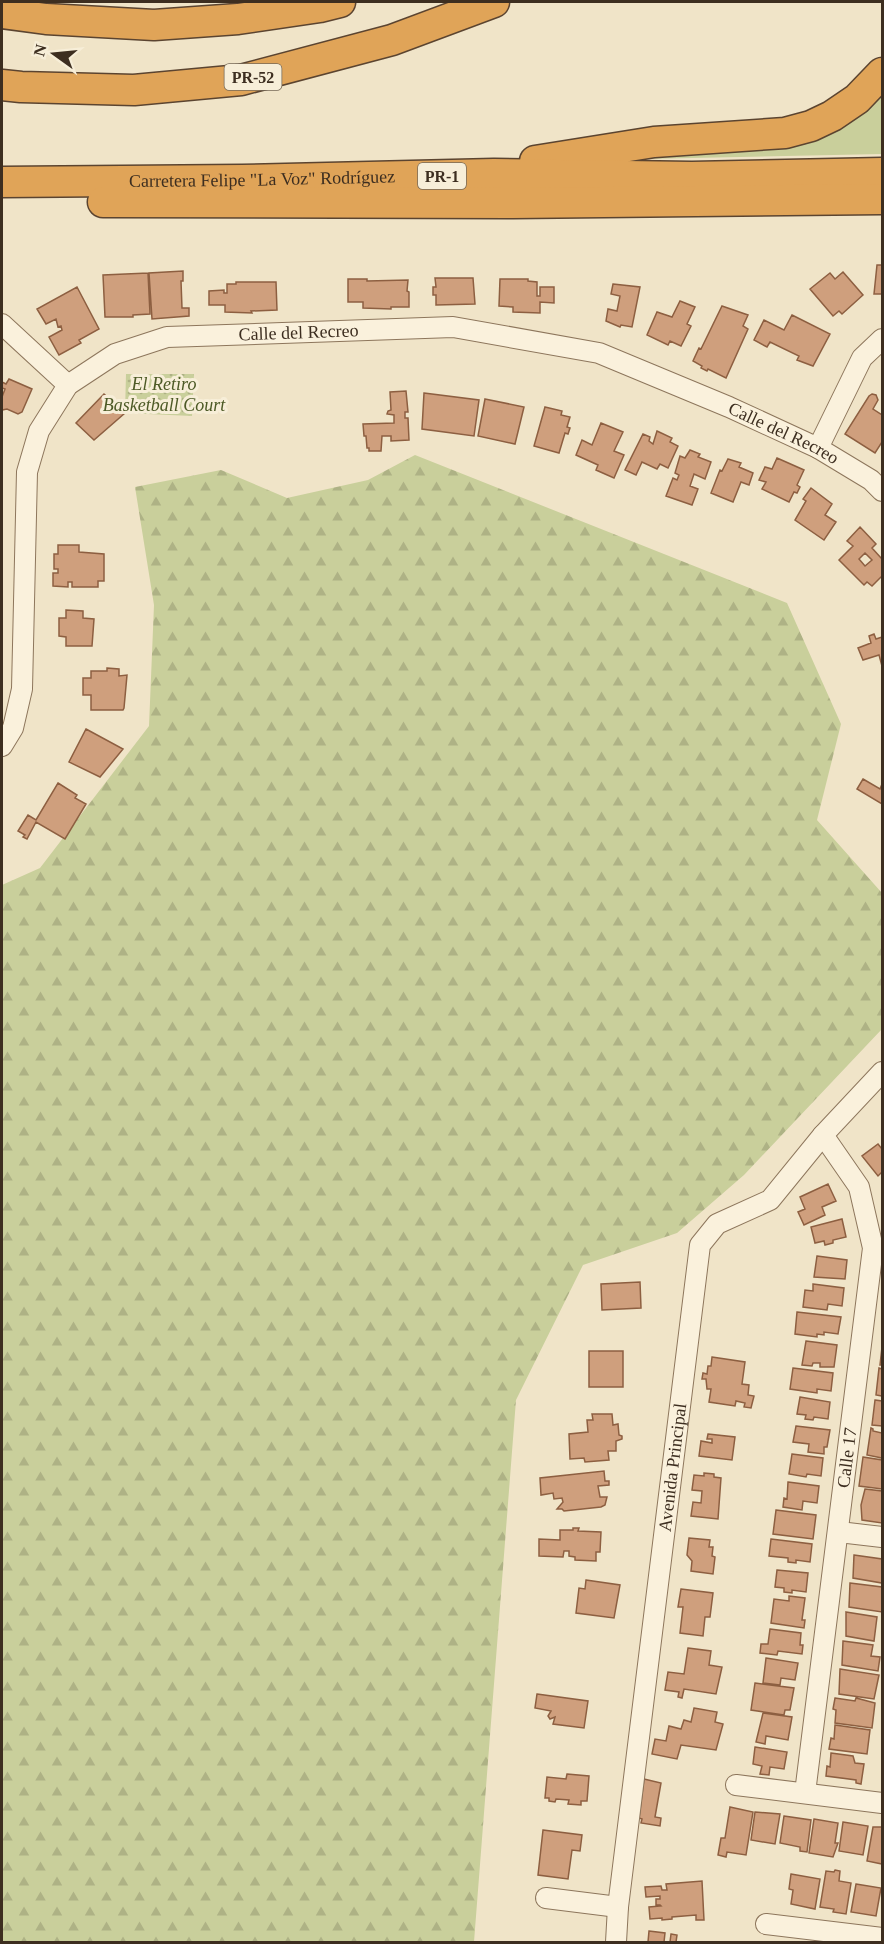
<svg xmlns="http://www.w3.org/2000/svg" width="884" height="1944" font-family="'Times New Roman',serif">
<defs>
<pattern id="forest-firs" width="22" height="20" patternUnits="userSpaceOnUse" patternTransform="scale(1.5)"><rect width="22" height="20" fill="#c9cf9b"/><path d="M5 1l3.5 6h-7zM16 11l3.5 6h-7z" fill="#aeb285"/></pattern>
<pattern id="park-dots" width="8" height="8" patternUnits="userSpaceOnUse" patternTransform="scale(1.5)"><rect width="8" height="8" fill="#c9cf9b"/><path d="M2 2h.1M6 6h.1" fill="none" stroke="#aeb285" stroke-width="1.8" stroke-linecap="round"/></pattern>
</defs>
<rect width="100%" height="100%" fill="#f0e4c8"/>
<path fill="#c9cf9b" d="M882,82V154L596,160L746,143Z"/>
<path fill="url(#forest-firs)" d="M415,455L787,603L841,724L817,820L882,893V1029L744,1175L677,1233L583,1265L516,1400L474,1942H2V885L40,868L149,726L154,605L135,487L221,470L287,498L368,480Z"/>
<path fill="url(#park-dots)" d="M126,374H194L192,416L125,413Z"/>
<path fill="#cf9f7d" stroke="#8d5f41" stroke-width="1.5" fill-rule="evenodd" d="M877,265H882V294H874Z
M183,271V281H181L182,308H189V316L152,319L149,273Z
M843,272L863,295L842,314L839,311L833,316L810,289L830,273L835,279Z
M148,273L150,314L133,315V317H105L103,275Z
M435,278H473L475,304L436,305V295H433V287H436Z
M348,279H367V281L408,280L407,291L409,292V307H391V309L363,308V302H348Z
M500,279H528V281L537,282V296H540V287H554V303L540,302V313L513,312V307L499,306Z
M236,282H276L277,310L251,311L252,313L225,312V305H209V291L224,290V293H227V284H236Z
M613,284L640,287L632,327L621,325L620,327L606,321L608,309L617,311L620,296L611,294Z
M77,287L99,329L79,340L81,343L59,355L49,337L62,330L61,326L58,327L56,319L46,324L37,309Z
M680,301L695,307L687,324L691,326L681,346L670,341L668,345L647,335L657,312L672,317Z
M722,306L748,315L743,326L748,329L726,378L708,369L707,371L701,368L702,366L693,361L699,348L701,349Z
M792,315L830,334L813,366L797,360L799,356L770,342L767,347L754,340L764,320L784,330Z
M9,379L32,389L22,412L18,414L7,409L2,410V397L5,389L2,388V382L6,384Z
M406,391L408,412H405V418H408L409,440L391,441V436H382L381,451H369V448H367L366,436H364L363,424L394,423V415L387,414L388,411L391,410L390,392Z
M424,393L479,400L474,436L422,429Z
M104,394L125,413L94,440L76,423Z
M872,394L876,395L878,400L873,409L882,415V442L875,453L845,434L869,396Z
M485,399L524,407L515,444L478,436Z
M545,407L562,411L561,415L570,417L567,427L570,428L568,434L565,433L559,453L534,446Z
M601,423L623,432L614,451L624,455L614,478L596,470L598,465L576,455L582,440L592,445Z
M657,431L672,438L670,442L678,446L668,468L660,464L657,469L642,462L636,475L625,470L643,434L650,437L649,441L653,444Z
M690,450L700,454L698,457L711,462L705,479L694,474L690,486L698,489L692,505L666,496L673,478L677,480L679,475L675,473L680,456L685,458Z
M777,458L804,470L797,485L800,487L797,493L794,492L789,502L762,489L766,482L759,480L765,467L772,469Z
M728,459L741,463L739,467L753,473L749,485L741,482L733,502L711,493L720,470L722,471Z
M811,488L832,504L825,515L836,522L824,540L795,520L806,501L803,499Z
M860,527L876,544L872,548L882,559V576L872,586L867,582L864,585L839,560L853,546L847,541ZM865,553L872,560L865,566L859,559Z
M58,545H79V552L104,554V581H98V587H72V582H68V587L53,586V573H58V569H54V554H58Z
M66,610L83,611V618L94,619L92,646H66V637L59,636V618H66Z
M874,634L876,639L882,637V666L879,655L863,660L858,648L871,643L869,636Z
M107,668L119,669V676L127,675L124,708L123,710H91V695H83V678H91V671H107Z
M86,729L123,749L100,777L69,762Z
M863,779L880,789L882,784V804L857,789Z
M58,783L77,795L75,798L86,804L65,839L36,822L27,839L23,837L25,835L18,831L28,815L36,820Z
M878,1144L882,1149V1172L878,1176L862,1156Z
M828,1184L836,1201L822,1207L825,1215L804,1225L798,1212L805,1209L800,1197Z
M842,1219L846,1237L833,1240V1243L825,1245L824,1241L815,1243L811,1227Z
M817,1256L847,1260L845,1279L814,1277Z
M640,1282L641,1308L602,1310L601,1284Z
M813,1284L844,1288L842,1306L828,1304L827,1310L803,1307L805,1290L813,1291Z
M797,1312L841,1317L838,1334L824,1332V1335L817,1334V1337L795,1334Z
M806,1341L837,1345L834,1367H820V1363H813L812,1366L802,1365Z
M882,1347V1365H880Z
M589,1351H623V1387H589Z
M712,1357L745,1362L742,1384L749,1385L748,1395L754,1396L751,1408L744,1407L745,1403L736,1401L735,1406L709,1402L711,1389H707L706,1379H702L703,1373L707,1374L708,1366H711Z
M793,1368L833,1373L831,1391L817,1389V1393L790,1389Z
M879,1368L882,1369V1396L876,1395Z
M800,1397L830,1402L828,1419L814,1417L813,1420L805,1419L806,1415L797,1414Z
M875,1400L882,1401V1426L872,1425Z
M592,1414H612L613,1425L618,1424L619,1435L622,1436V1439L616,1441V1451H608L609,1460L585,1462L584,1458L570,1459L569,1434L588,1432L587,1420H593Z
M796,1426L830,1430L827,1447H824V1454L808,1452L809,1444L793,1442Z
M871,1428L873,1429V1431L882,1433V1458L867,1455Z
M708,1434L735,1437L732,1460L699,1456L701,1441L712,1443V1439H707Z
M792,1454L823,1458L821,1476L807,1474L806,1477L789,1474Z
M863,1457L882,1460V1489L859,1486Z
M604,1471L605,1481H609V1485L598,1486L600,1497H607L605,1505L601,1507L564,1511L562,1509H557L563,1502L562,1498L554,1499L553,1493L541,1495L540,1478Z
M704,1473L714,1474V1477L721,1478L718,1519L691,1516L693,1502L701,1503L702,1491L692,1490L694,1475L704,1476Z
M788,1482L819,1486L817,1503L803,1501L802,1510L783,1507L784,1498L787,1499Z
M865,1489L882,1491V1523L862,1520L861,1505Z
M776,1510L816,1515L813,1539L773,1534Z
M573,1528H579L578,1531L601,1532L600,1552H596V1561L575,1560V1557L569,1556V1551H564L563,1557L539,1556V1539L560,1540V1530H573Z
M689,1538L710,1540L709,1547H713L712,1556L715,1557L713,1574L691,1571L692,1561L687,1555Z
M771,1539L812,1544L810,1562L796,1560V1563L788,1562V1558L769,1556Z
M854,1555L882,1559V1583L853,1578Z
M777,1570L808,1573L806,1592L792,1590V1593L784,1592V1588L775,1587Z
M586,1580L620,1585L614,1618L576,1613L579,1588L585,1589Z
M850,1583L882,1587V1612L849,1607Z
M681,1589L713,1593L710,1617H705L703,1636L680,1633L683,1607H678Z
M789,1596L805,1598L802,1620H805L804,1628L771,1623L774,1599L789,1601Z
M846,1612L877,1617L874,1641L846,1636Z
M770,1629L801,1633L800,1645H803L802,1654L778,1651L777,1655L760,1653L761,1644H768Z
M843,1641L873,1645L871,1656L880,1657L878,1671L842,1665Z
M688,1648L711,1651L709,1665L722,1667L716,1694L684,1689L682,1698L678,1697L679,1692L665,1690L668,1672L684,1674Z
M766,1658L798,1663L795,1680L781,1678L780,1685L763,1683Z
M840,1669L879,1675L874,1699L839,1694Z
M755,1683L794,1688L790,1710H785L784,1715L751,1710Z
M537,1694L588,1701L584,1728L553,1724L555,1717L550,1719L548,1716L551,1711L535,1708Z
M835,1698L855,1701L856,1698L875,1703L872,1728L835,1723L836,1710L833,1709Z
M694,1708L717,1712L715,1722L723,1724L716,1750L681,1745L677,1759L652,1754L655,1739L666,1741L669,1726L681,1729L684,1720L691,1722Z
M763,1713L792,1717L788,1740L766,1736L765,1744L756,1742Z
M835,1725L870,1730L867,1754L829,1749L831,1738L834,1739Z
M755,1747L787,1752L784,1769L770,1767L769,1775L760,1774L762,1766L753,1764Z
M831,1753L853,1756L855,1763L864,1764L861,1784L856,1783V1780L826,1776L827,1766L830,1767Z
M567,1774L589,1776L587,1801H581V1805L568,1804L569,1800L556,1799L555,1802L549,1801V1798H545L547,1777L566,1779Z
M644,1779L661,1783L655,1817L661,1818L660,1826L641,1823L642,1819L639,1818Z
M730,1807L753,1812L746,1855L727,1852L726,1857L718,1855L721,1838H725Z
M755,1812L780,1814L775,1844L751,1840Z
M784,1816L811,1820L807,1852L800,1851V1847L780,1843Z
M814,1819L838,1823L835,1843H838L833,1857L809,1853Z
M843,1822L868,1826L863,1855L839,1851Z
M873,1827H882V1864L867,1861Z
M543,1830L582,1835L580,1851L572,1850L568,1879L538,1875Z
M835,1870L840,1871L839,1881L851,1883L846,1914L833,1912L834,1909L820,1907L826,1871L834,1872Z
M791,1874L820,1879L815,1909L791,1904L793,1890L789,1889Z
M702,1881L704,1920H696V1915L672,1917V1919L662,1920V1918L650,1919L649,1907L661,1906L660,1905H656V1899H660V1896L646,1897L645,1887L661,1886L662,1890H667L666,1884Z
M856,1884L881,1888L876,1916L851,1912Z
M649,1931L665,1933L664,1942H648Z
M671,1934L677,1935L676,1942H670Z"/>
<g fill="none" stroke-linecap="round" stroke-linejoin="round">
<g stroke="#8d765c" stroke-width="22">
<g id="minor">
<path d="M2,324L68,385"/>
<path d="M818,448L862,358L882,339"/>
<path id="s1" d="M2,746L13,728L22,689L27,472L39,431L68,385L115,354L167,337L453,327L599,353L729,407L818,448L871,480L882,491"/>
<path d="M839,1532L882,1537"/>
<path d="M736,1785L882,1803"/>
<path id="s2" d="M805,1793L873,1248L859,1187L823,1135"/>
<path d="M546,1898L618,1907"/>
<path d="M766,1924L882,1938"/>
<path id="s3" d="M616,1942L618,1907L700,1245L717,1224L770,1200L823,1135L882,1072"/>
</g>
</g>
<g stroke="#5b4430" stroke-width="33">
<g id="highway">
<path d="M2,13L46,19L154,25L238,19L320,7L340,2"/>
<path d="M2,85L21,87L134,90L241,80L392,40L494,2"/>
<path d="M535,161L654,142L785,133L811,126L832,116L857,99L882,73"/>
<path id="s4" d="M2,182L242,180L494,174L692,177L882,173"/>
<path d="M103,202L513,203L882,199"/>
</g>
</g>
<use href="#minor" stroke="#faf1dc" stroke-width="20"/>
<use href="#highway" stroke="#e0a458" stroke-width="30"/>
</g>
<g text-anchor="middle" stroke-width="6" stroke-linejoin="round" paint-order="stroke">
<g fill="#f7eed8" stroke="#756857" stroke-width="1.5">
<rect x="224.5" y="64" width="57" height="26" rx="4.5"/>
<rect x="418" y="163" width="48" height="26" rx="4.5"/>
</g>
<g font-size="16" font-weight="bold" fill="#3d2e20">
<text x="253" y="83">PR-52</text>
<text x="442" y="182">PR-1</text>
</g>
<g font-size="18" fill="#3d2e20" stroke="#f7eed8">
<text dy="6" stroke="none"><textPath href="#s4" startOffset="260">Carretera Felipe "La Voz" Rodríguez</textPath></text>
<text dy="6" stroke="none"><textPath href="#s1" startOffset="618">Calle del Recreo</textPath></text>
<text dy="6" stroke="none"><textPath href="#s1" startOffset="1122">Calle del Recreo</textPath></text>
<text dy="6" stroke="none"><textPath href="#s2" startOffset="338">Calle 17</textPath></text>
<text dy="6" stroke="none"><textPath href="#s3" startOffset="478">Avenida Principal</textPath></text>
</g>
<g font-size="18" font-style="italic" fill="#4d5a26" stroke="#f7eed8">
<text x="164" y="390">El Retiro<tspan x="164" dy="21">Basketball Court</tspan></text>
</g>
</g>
<rect width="884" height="1944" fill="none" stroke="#3d2e20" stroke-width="6"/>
<g transform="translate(54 54) rotate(285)" stroke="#f7eed8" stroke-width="4.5" paint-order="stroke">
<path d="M0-4.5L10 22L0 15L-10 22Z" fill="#3d2e20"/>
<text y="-9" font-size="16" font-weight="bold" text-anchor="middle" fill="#3d2e20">N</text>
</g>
</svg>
